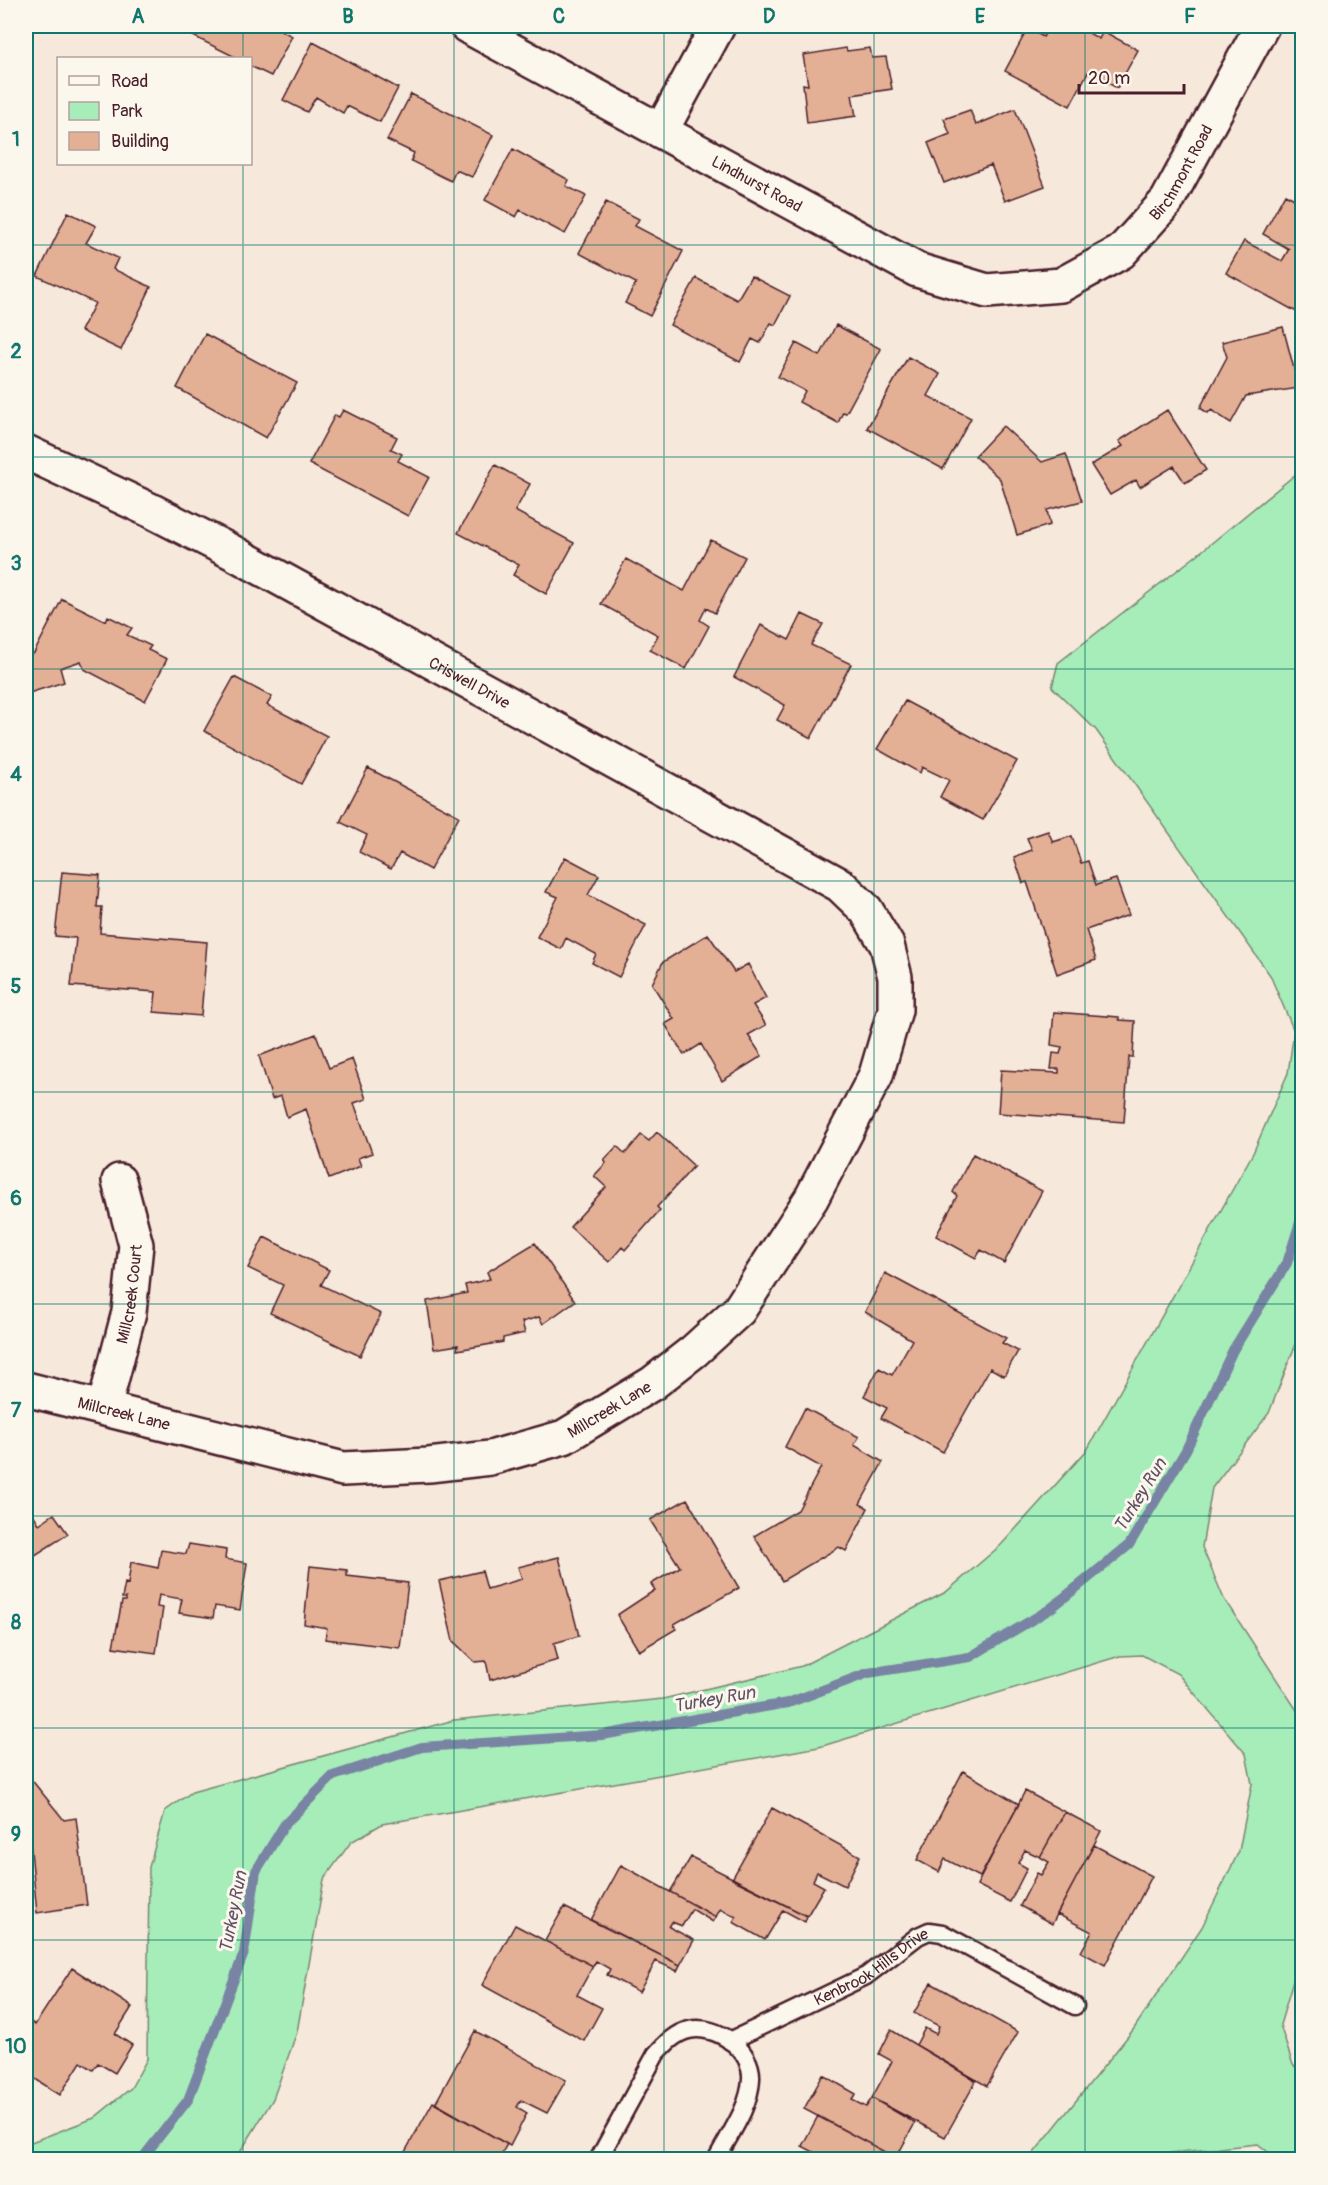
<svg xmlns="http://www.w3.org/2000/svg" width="1328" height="2185" font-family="Pangolin,sans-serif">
<rect width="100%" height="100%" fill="#f6e9db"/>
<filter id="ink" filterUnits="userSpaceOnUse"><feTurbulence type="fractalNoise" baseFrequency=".0167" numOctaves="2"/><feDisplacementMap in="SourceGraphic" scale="12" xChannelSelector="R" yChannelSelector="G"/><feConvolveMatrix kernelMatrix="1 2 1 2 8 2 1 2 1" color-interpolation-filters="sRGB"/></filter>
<g filter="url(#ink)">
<path fill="#a7edb9" stroke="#788672" stroke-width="1.5" d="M1302,469V1328L1269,1413L1212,1488L1202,1547L1224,1599L1302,1718V1951L1280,2025L1293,2065L1302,2072V2159H1277L1258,2144L1111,2159H1029L1133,2030L1202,1927L1239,1851L1252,1784L1246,1754L1178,1674L1142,1655L1120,1656L819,1747L382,1824L351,1842L324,1879L297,2032L273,2099L236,2159H26V2144L94,2118L131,2088L147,2059L149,1867L165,1811L192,1792L454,1720L663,1699L802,1666L946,1592L1001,1545L1087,1450L1253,1153L1288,1073L1294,1031L1270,975L1096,730L1052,687L1058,663L1197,555Z"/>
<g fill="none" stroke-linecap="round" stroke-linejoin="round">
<path stroke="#7983a3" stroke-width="10" d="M141,2160L188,2100L244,1953L256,1871L285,1824L333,1776L422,1747L602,1735L788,1703L868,1673L970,1657L1050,1609L1129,1545L1186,1450L1233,1350L1287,1263L1302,1216"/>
</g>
<path fill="#e3b096" stroke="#4a1f2b" stroke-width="1.5" d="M199,26H273L292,36L271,76L250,66V58H237L193,36Z
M1050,26H1077L1099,39L1103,31L1138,50L1117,88L1088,72L1070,106L1005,71L1028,28L1043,37Z
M313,42L398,88L380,122L347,106L343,113L316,97L307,112L283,100Z
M846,48L847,51L870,48L872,58L886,57L892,89L852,95L856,116L807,123L803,84L808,85L803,55Z
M411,94L493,135L472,177L456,170L451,181L411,161L414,153L387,140Z
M1015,109L1045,186L1005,201L991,165L944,183L928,143L950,134L944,119L970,110L976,125Z
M513,149L569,180L566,186L586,196L565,234L520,210L516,217L485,200Z
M1285,194L1302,203V315L1226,273L1244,241L1282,261L1289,249L1263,234Z
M606,202L639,219L635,226L683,251L650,316L625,303L636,283L579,253Z
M68,212L96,226L86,243L118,258L113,269L151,287L121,350L81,331L95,303L37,276Z
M751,276L790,296L775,325L771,323L760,343L752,339L740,362L670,325L696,278L737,300Z
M836,325L881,349L846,413L843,412L838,423L799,402L805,391L778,377L796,343L820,356Z
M1283,327L1299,388L1246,396L1231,423L1211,410L1208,413L1200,408L1227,357L1222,342Z
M205,334L297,383L266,438L177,388Z
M908,357L940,374L928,396L971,418L943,469L867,428Z
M343,410L397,437L391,449L402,454L398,461L429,477L408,516L309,464L335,415L339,417Z
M1167,410L1206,470L1185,483L1174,466L1140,487L1136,480L1110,495L1091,465L1123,446L1119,441Z
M1003,426L1042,462L1066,454L1082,501L1047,510L1050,525L1017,535L1000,479L975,456Z
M495,465L530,484L515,511L574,543L546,594L513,575L519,565L458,533Z
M711,540L745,557L715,613L706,608L700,620L709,626L686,669L650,650L658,635L601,604L626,559L684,591Z
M62,599L106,621L108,616L132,628L127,635L151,646L148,650L167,659L145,701L84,669L81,661L60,668L64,682L26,694V655L34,653Z
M802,614L823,624L811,645L851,664L811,738L777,720L785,705L734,677L761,625L789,640Z
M234,677L272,697L267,705L327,736L301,784L204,731Z
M905,701L1017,761L983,820L940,797L949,780L922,767L920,773L877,749Z
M368,768L459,816L430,870L400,853L391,869L359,852L367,835L340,822Z
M1048,831L1053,842L1072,836L1081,863L1088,861L1096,885L1116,879L1129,915L1086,930L1096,960L1057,974L1027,882L1023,883L1014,857L1032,850L1027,838Z
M565,857L599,875L588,895L646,925L619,977L592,963L596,954L566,938L561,949L537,937L558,897L546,892Z
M62,872L100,875L97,907H102L100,933L207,942L201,1016L154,1012L156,992L71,986L76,938L55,936Z
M708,934L734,972L748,964L766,998L753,1005L766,1025L748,1035L762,1056L722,1081L701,1044L684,1055L665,1024L674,1019L652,984L663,962Z
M1054,1012L1119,1017V1020L1135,1021L1133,1057H1129L1124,1122L998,1113L1001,1070L1059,1073V1069H1051L1053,1053L1060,1054L1062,1047L1051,1045Z
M316,1034L329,1068L352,1059L366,1099L354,1103L372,1153L358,1158L361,1166L329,1179L306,1109L287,1117L281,1096L272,1099L259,1056Z
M657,1132L694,1166L657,1207L660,1210L625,1250L622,1247L609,1262L570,1227L606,1187L594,1176L606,1163L604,1160L617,1146L625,1154L641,1135L649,1141Z
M973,1154L1042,1191L1004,1263L981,1250L976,1258L936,1236L957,1196L953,1192Z
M264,1237L329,1270L321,1285L381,1314L360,1356L270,1313L283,1285L248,1268Z
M535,1243L575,1301L543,1324L539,1317L522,1322L525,1333L503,1338V1342L457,1350L458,1345L434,1349L427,1301L467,1293L465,1285L490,1279L487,1272Z
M885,1273L1006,1338L1002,1343L1018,1351L1004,1376L990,1368L943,1452L881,1418L887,1408L864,1396L879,1368L892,1375L912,1340L865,1312Z
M805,1408L859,1437L854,1445L883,1462L860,1504L868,1508L846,1551L839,1547L782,1581L754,1536L798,1510L821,1467L785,1447Z
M687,1499L739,1588L674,1624L676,1629L639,1651L617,1615L655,1590L651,1584L680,1567L650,1520Z
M26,1502L39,1524L54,1514L68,1534L26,1561Z
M189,1544L226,1550L225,1559L247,1563L240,1610L215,1606L213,1618L179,1613L182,1599L159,1595L157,1607L163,1608L156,1653L113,1647L122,1601H126V1598H122L125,1583L128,1584L131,1562L158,1568L161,1550L186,1554Z
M559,1557L579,1636L554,1643L558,1660L490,1680L486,1661L475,1662L453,1641L439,1581L482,1571L487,1589L522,1579L518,1567Z
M310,1566L347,1570V1576L408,1583L400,1648L325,1639L327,1628L304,1624Z
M963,1771L1019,1804L980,1877L945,1859L939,1872L917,1860Z
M26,1773L64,1820L76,1818L87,1905L37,1913L30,1840L26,1835Z
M1025,1791L1065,1812L1040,1857L1025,1850L1018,1863L1027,1868L1010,1902L977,1885Z
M772,1808L860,1856L845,1886L817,1872L813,1881L824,1887L807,1916L732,1879Z
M1065,1812L1101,1831L1052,1924L1020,1906L1037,1873L1041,1875L1049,1862L1040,1857Z
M1094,1845L1152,1876L1105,1965L1081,1952L1092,1932L1057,1914Z
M691,1857L807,1916L805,1922L783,1910L765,1940L733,1922L736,1917L720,1909L716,1917L670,1892Z
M621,1865L716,1917L713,1922L692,1909L682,1926L672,1922L669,1927L694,1940L680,1965L591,1920Z
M564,1907L680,1965L677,1971L656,1961L639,1992L607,1975L610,1969L596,1961L593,1966L545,1941Z
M515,1925L593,1966L577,1995L602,2008L584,2041L482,1985Z
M72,1968L132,2007L115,2034L132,2045L115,2073L98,2063L93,2070L81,2062L60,2095L26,2073V2018L35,2025Z
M931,1983L1018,2032L987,2086L916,2045L925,2028L936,2034L939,2026L914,2013Z
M891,2030L976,2081L945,2137L872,2098L892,2061L879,2054Z
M475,2031L566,2080L547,2113L521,2100L517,2107L527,2113L510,2146L435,2104Z
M823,2075L856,2094L852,2100L866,2107L872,2098L915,2123L896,2158L804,2109Z
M433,2102L507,2144L498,2160L401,2159Z
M818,2116L896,2158L898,2160H829L802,2146Z"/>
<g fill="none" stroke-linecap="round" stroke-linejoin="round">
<g stroke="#4a1f2b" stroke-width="21">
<g id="service">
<path id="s1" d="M730,2041L866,1976L918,1936L929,1931L942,1933L1075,2006"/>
<path d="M598,2160L656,2054C665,2044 675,2033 689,2030C717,2024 753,2050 751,2079C750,2107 729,2135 716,2160"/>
</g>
</g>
<g stroke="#4a1f2b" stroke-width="38">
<g id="minor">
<path id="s2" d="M467,26L917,270L987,291L1061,285L1121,252L1167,201L1262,26"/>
<path d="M661,131L718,26"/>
<path id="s3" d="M26,452L152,511L232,552L840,885L866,910L887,945L895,977V1010L876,1075L811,1199L739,1310L694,1351L653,1383L564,1437L490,1458L429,1465L343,1469L26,1389"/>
<path id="s4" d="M104,1408L129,1312L136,1245L119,1181"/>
</g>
</g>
<use href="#service" stroke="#fbf7ec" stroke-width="16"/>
<use href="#minor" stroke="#fbf7ec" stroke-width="33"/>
</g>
</g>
<path fill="none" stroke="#0f766e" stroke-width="1.5" stroke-opacity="0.55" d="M243,26V58M454,26V2160M664,26V2160M874,26V2160M1085,26V2160M243,164V2160M26,245H1302M26,457H1302M26,669H1302M26,881H1302M26,1092H1302M26,1304H1302M26,1516H1302M26,1728H1302M26,1940H1302"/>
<g text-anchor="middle" stroke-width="6" stroke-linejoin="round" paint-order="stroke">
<g font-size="16" fill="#4a1f2b" stroke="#fbf7ec">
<text dy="6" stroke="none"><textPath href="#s2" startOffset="828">Birchmont Road</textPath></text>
<text dy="6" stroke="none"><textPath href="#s2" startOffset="330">Lindhurst Road</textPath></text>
<text dy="6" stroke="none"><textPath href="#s3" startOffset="500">Criswell Drive</textPath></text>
<text dy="6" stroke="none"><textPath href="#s4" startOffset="117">Millcreek Court</textPath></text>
<text transform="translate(609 1409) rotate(-31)" y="6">Millcreek Lane</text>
<text transform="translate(124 1413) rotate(14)" y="6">Millcreek Lane</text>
<text dy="6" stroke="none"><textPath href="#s1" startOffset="160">Kenbrook Hills Drive</textPath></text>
</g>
<g font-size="18" font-style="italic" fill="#625167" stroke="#fbf7ec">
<text transform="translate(1140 1495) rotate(-58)" y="6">Turkey Run</text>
<text transform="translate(714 1699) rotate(-10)" y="6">Turkey Run</text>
<text transform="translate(233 1912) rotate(-79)" y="6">Turkey Run</text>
</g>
</g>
<rect width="1328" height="2185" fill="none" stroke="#fbf7ec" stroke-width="66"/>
<rect x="57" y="57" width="195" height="108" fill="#fbf7ec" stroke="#b4a19f" stroke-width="1.5"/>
<rect x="69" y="76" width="30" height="9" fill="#fbf7ec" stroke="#b4a19f" stroke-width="1.5"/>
<text x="111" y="87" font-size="18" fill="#4a1f2b">Road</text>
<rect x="69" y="102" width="30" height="18" fill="#a7edb9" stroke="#b4a19f" stroke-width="1.5"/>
<text x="111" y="117" font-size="18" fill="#4a1f2b">Park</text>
<rect x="69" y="132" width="30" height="18" fill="#e3b096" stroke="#b4a19f" stroke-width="1.5"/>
<text x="111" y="147" font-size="18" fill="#4a1f2b">Building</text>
<path d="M1079 84v9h105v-9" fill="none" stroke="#4a1f2b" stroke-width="3"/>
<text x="1088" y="84" font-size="18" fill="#4a1f2b" stroke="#fbf7ec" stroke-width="4.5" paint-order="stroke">20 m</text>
<rect x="33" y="33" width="1262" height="2119" fill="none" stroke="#0f766e" stroke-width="2"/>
<g font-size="20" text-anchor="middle" font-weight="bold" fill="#0f766e">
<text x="138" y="23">A</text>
<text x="348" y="23">B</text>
<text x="559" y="23">C</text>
<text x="769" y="23">D</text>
<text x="980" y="23">E</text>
<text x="1190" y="23">F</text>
<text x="16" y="146">1</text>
<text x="16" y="358">2</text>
<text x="16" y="570">3</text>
<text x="16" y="781">4</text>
<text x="16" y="993">5</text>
<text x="16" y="1205">6</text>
<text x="16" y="1417">7</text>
<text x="16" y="1629">8</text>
<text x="16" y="1841">9</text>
<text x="16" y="2053">10</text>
</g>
</svg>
